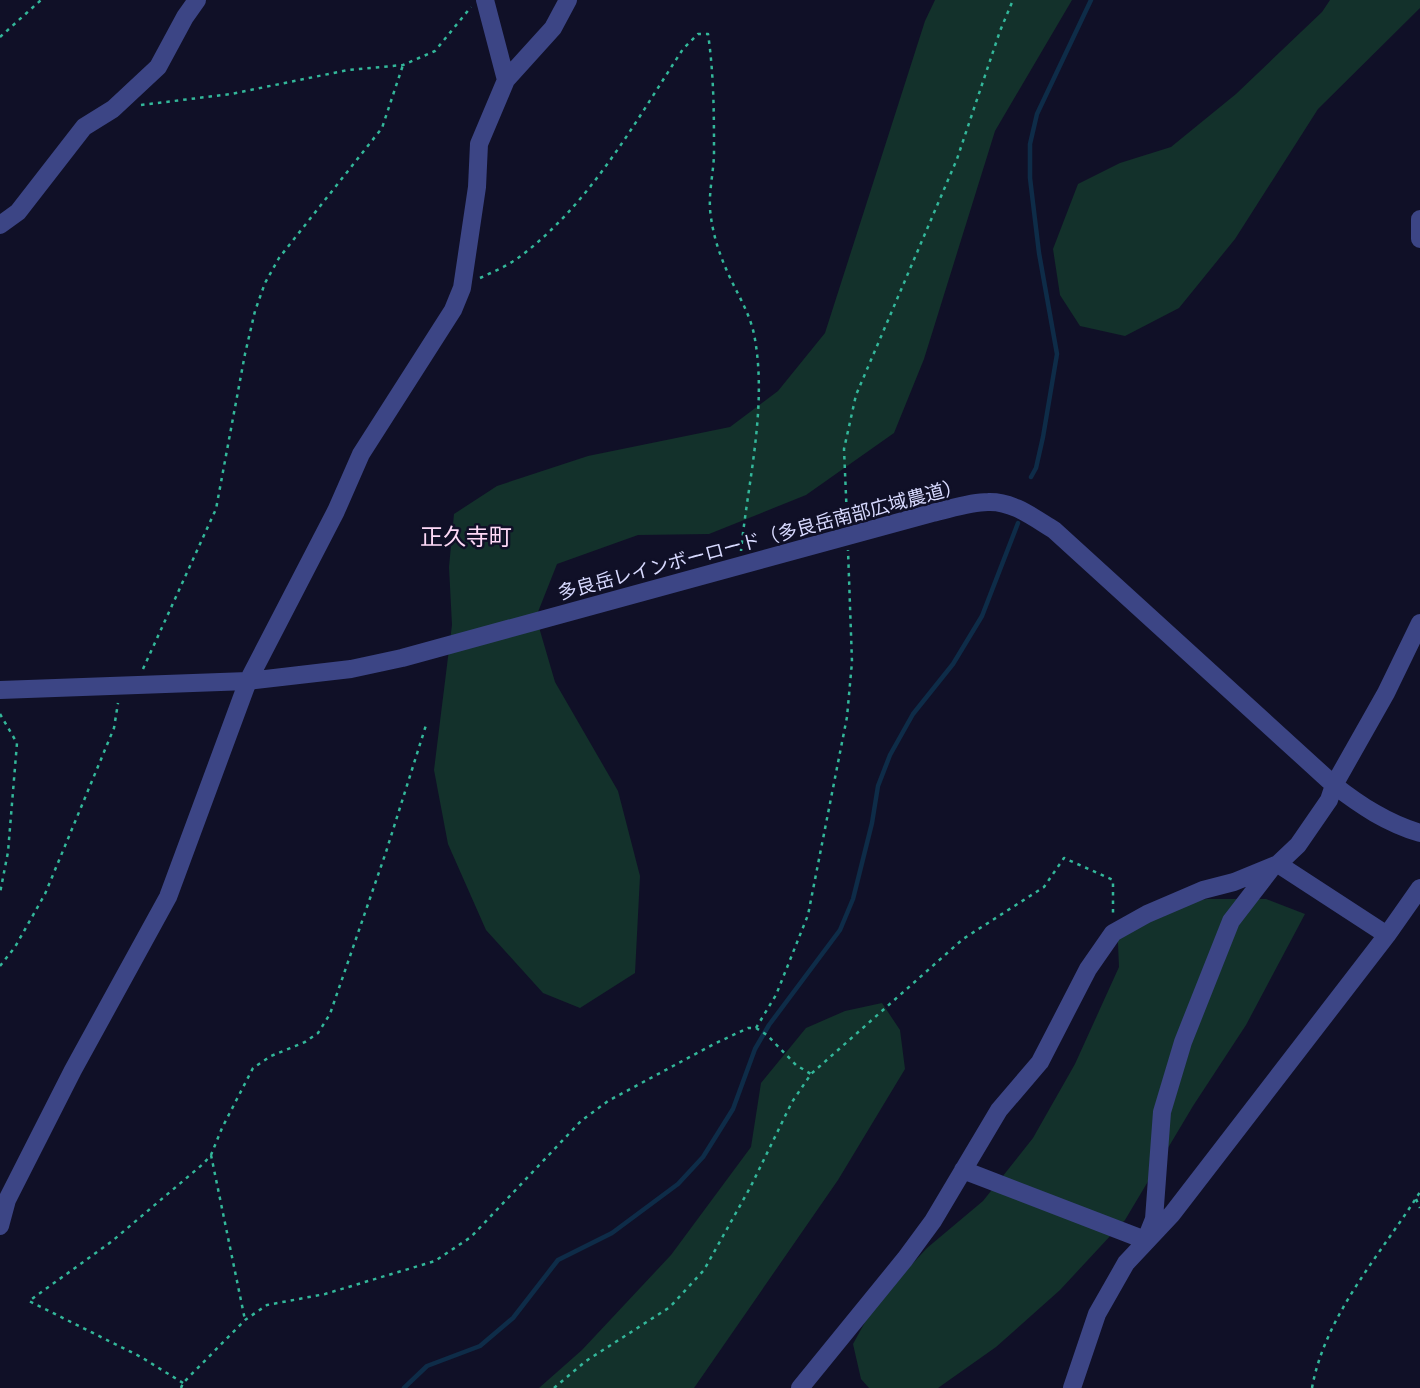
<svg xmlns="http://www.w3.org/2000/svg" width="1420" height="1388" font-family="'PT Sans Narrow','Noto Sans JP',sans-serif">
<rect width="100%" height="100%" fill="#101027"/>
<path fill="#13312b" d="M935,0H1072L995,131L924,359L894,433L806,495L709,534L638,535L557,564L536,617L555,682L618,791L640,876L635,973L580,1008L543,993L486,930L448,844L434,770L452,625L449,567L454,514L497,486L588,456L730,427L778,391L825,333L925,21Z
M1330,0H1420V8L1318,109L1235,239L1179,308L1125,336L1080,326L1060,295L1053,249L1078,184L1120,163L1171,147L1236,94L1322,12Z
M1207,899H1266L1305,914L1246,1025L1193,1106L1125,1220L1060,1290L996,1347L938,1388H869L861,1379L853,1344L875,1304L927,1248L983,1201L1033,1138L1075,1064L1119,967L1117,921L1142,912Z
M882,1003L900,1030L905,1069L838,1180L694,1388H539L582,1350L671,1255L751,1147L761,1083L806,1028L845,1011Z"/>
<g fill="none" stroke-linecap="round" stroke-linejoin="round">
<path stroke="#0e2c48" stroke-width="4.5" d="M1031,477L1036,468L1043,437L1057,354L1039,253L1030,178V144L1037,114L1091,0
M404,1388L427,1366L480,1346L513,1318L558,1260L612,1233L678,1184L703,1157L733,1109L755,1049L769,1025L840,930L853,899L872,823L878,786L890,755L913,714L953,664L982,616L1018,523"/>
<path stroke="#33b79a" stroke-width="2.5" stroke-dasharray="3.5 5" stroke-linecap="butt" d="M0,37L41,0
M141,105L231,94L348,70L403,65L435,51L471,7
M480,278C493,272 507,266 518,258C590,205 635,122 683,49L698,34H708C714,75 714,115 714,156C713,174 709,192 710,209C712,231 718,251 727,271C736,292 749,311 754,334C768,405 748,480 741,551
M847,519L844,449L856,395L957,159L1000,31L1013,0
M143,669L216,509L245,354L255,311L265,283L279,258L382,128L403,65
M0,714L17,743L8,852L0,893
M0,966L15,947L45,894L114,728L118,703
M756,1028L776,995L808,915L847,717L852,662L848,550
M211,1155L245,1320
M1416,1199L1420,1208
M183,1383L141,1357L29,1301L111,1242L203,1164L211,1155L222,1128L253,1068L271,1056L305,1042L318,1033L330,1014L386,852L427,722
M181,1388L183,1383L245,1320L267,1305L325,1294L435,1261L471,1237L581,1121L608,1101L714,1044L748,1028H756L767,1035L796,1065L811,1074
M554,1388L586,1361L670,1307L704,1270L751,1186L792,1102L811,1074L963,939L1044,887L1064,858L1113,880V915
M1312,1388C1325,1315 1381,1254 1420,1192"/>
<path stroke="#3c4585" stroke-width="18" d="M485,0L506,80
M1420,219V239
M0,225L18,212L84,127L113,109L158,67L185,17L197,0
M0,690L248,681L351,669L402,658L932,513C950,509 970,502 988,502C1013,501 1034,518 1054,530L1334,785C1361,806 1387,823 1420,833
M1278,864L1387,935
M963,1170L1145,1240
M0,1226L7,1200L73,1070L168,897L248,681L336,511L361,454L453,310L462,288L477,187L479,144L506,80L553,28L568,0
M1148,1234L1154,1219L1162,1112L1183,1042L1231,921L1271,869
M800,1388L905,1259L933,1221L999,1110L1040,1062L1088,969L1113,933L1147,914L1203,890L1234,882L1278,864L1298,845L1329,800L1334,785L1386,693L1420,623
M1072,1388L1097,1314L1126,1263L1172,1214L1387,935L1420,888"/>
</g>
<g text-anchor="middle" stroke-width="5" stroke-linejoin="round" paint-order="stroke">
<g font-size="19" fill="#d7d9fe" stroke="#101027">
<text transform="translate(760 539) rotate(-15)" y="7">多良岳レインボーロード（多良岳南部広域農道）</text>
</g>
<g font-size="23" fill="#fed9f6" stroke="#101027">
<text x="466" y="545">正久寺町</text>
</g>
</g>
</svg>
